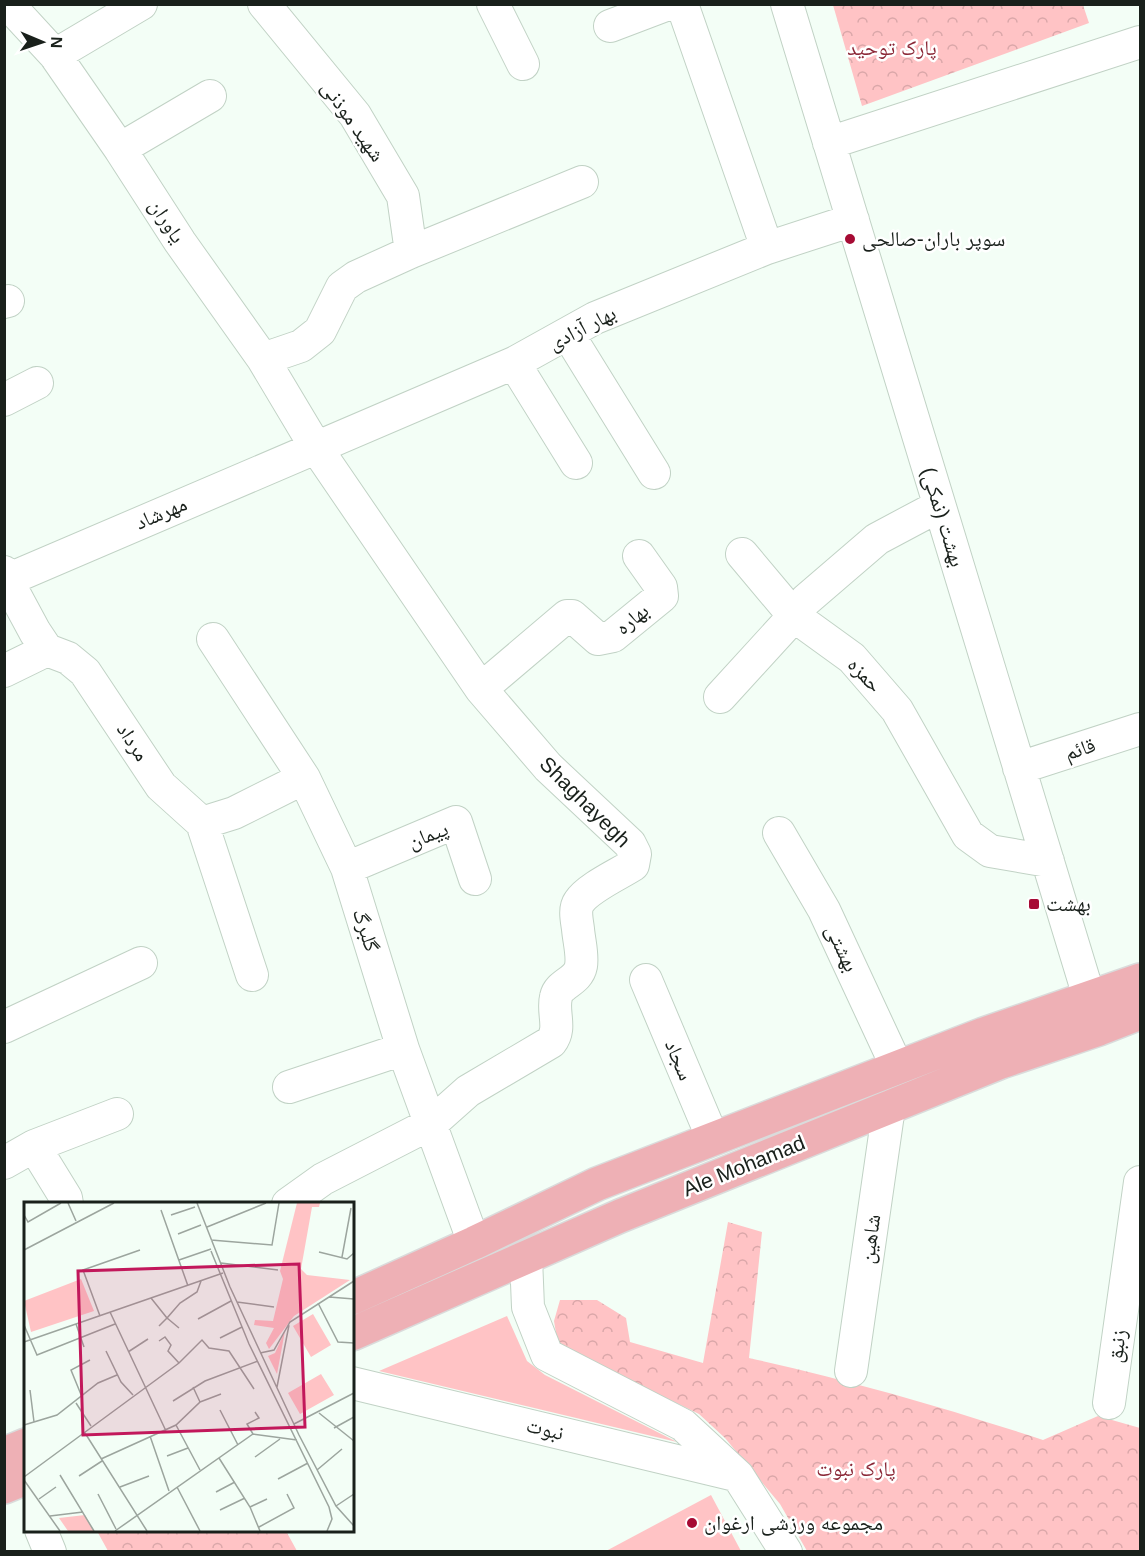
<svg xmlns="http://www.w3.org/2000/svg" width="1145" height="1556" font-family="Arial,'Noto Naskh Arabic',sans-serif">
<defs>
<pattern id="park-crowns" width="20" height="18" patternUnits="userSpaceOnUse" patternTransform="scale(1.5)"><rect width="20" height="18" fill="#ffc3c5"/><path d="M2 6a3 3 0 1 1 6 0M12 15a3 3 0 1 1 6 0" fill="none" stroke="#daa7a9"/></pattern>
</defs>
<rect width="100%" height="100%" fill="#f3fef6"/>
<path fill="#ffc3c5" d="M507,1316L527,1361L545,1375L677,1442L379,1371Z
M711,1495L741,1551H606Z"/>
<path fill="url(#park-crowns)" d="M833,5H1083L1089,23L862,106Z
M728,1222L762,1232L749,1358C849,1380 946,1408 1043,1440L1098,1416L1140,1428V1551H807L780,1504L725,1438L699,1414L558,1345L554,1321L560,1300H597L626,1318L630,1342L703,1363Z
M97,1531H286L297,1551H108Z"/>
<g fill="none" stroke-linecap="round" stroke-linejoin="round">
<g stroke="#c1d2c5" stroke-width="34">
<path id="minor" d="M8,4L55,55L120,149L180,242L263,359L315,446L481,689L548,767L630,844L635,854L633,865C619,874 588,888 579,902C574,909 577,921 578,929C579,941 583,955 581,966C578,982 559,983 556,997C552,1013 562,1028 551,1042L468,1091L432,1123L323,1179L288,1204
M264,4L355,115L403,196L411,252
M493,4L523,64
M682,4L767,248
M787,4L1097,1023
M610,26L668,4
M55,55L141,4
M829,143L1140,42
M120,149L210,96
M4,302L8,301
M568,334L654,473
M263,359L301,346L320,331L342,287L356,277L411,252L582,182
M514,363L576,463
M4,400L37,383
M939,506L877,539L806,600L794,616L852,658L897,710L968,835L990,851L1048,861
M4,572L7,580L35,632L47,650L68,658L85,672L161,786L202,823L234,813L304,778
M7,580L514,363L595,318L767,248L853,220
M213,639L304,778L347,868L403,1049L474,1243
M4,671L47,650
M481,689L567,616H572L598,639L613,636L662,596L661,587L639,556
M720,697L794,616L742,554
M1019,768L1140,729
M202,823L252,975
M779,833L824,910L897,1067
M347,868L456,822L475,879
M646,980L713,1139
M4,1027L141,963
M289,1087L403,1049
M34,1146L117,1114
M4,1163L34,1146L66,1198L67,1204
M526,1258L528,1307L547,1355L683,1425L738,1476L786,1552
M851,1371L889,1107
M352,1383L735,1475
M1109,1403L1140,1182
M41,1530L50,1552"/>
</g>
<g stroke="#dadbdb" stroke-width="36">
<path id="major" d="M352,1298L474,1243L597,1184L984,1034L1140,980
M352,1334L620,1216L1001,1062L1099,1029L1140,1013
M4,1454L26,1445
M4,1487L26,1478"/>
</g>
<use href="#minor" stroke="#fff" stroke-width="32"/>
<use href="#major" stroke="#eeb0b5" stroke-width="33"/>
</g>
<g fill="#a60b34" stroke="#fff" stroke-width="2">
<circle cx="850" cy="239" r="6"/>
<rect x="1028" y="898" width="12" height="12" rx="3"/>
<circle cx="692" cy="1523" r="6"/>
</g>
<g text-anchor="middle" stroke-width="5" stroke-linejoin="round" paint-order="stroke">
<g font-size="21" fill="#8b2837" stroke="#fff">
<text x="892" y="55">پارک توحید</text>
<text x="856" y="1476">پارک نبوت</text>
</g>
<g font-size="21" fill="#19201b" stroke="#fff">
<text transform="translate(353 121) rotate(55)" y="7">شهید موذنی</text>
<text transform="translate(167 221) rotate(57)" y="7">یاوران</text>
<text transform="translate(582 328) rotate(-27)" y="7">بهار آزادی</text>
<text transform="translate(161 513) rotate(-23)" y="7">مهرشاد</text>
<text transform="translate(943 517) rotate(73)" y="7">بهشت (نمکی)</text>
<text transform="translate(632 619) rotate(-39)" y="7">بهاره</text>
<text transform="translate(865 675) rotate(47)" y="7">حمزه</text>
<text transform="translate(133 742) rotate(57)" y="7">مرداد</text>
<text transform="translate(1080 749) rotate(-18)" y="7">قائم</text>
<text transform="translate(585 802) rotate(45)" y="7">Shaghayegh</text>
<text transform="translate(428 835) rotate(-21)" y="7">پیمان</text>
<text transform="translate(366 930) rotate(72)" y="7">گلبرگ</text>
<text transform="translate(842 948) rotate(65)" y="7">بهشتی</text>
<text transform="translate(679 1060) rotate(67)" y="7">سجاد</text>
<text transform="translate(744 1166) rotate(-22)" y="7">Ale Mohamad</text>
<text transform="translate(870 1239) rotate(-82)" y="7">شاهین</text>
<text transform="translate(1117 1346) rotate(-82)" y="7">زنبق</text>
<text transform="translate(545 1429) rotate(14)" y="7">نبوت</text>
</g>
<g font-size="21" fill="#19201b" stroke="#fff" text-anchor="start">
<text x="862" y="246">سوپر باران-صالحی</text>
<text x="1046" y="911">بهشت</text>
<text x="704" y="1530">مجموعه ورزشی ارغوان</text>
</g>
</g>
<g transform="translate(24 1202)">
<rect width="330" height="330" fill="#f3fef6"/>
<path d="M289,112L307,143L287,155L269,124ZM261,129L253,172L244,154L251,151ZM61,313L70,329H44L35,316Z" fill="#ffc3c5"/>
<path d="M273,1H296L295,5H288L277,67L283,73L326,78L270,114L245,147L242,141L250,126L230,123L231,118L249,119L259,77L256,69ZM57,77L70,109L7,130L0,99ZM297,172L310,193L276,212L264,191Z" fill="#ffc3c5"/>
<path fill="none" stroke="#9ca59e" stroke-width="1.5" d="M44,1L52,19M173,1L206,85L275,233L312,304L330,324M137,8L164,84M0,13L4,20L37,1M147,13L171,5M183,25L242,1M154,32L177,23M187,38L248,43L255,1M0,48L90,1M187,49L225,142L305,305L308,317L303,329M295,50L323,57L330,51M318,55L327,6M155,58L187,47M197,61L254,68M305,95L330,97M127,96L143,116L156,101L173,90L177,79M213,100L250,105M294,101L314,140L330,141M86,110L142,229M76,114L59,68L116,48M174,117L207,99M52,122L60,145M0,123L13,153L91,122M135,124L143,116L155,126M196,136L218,125M135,139L141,135L147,143L144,149L155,161M0,140L199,71M82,149L97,180L109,193M104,150L124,137M236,151L250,148L266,120L330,79M253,185L265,123M6,188L10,220M58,195L47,168L66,158M149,199L181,179L234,159M176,200L197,192M52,201L67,224M196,208L214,243M295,211L330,239M270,222L330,191M0,223L33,213L74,181L93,173M152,223L176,268M310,226L330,215M61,231L123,329M229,232L223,222L235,216L231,210M126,234L145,289M143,254L164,246M231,255L256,237M195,256L226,305L236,329M77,257L152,223L176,200L169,185M293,268L318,247M36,273L70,329M55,274L78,259M0,275L155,161L178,138L185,146L205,149L230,187M254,277L284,261M0,278L36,329M96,285L125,274M153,285L176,329M192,290L211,280M74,292L92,327M15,297L32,285M312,304L330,292M226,305L243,297M196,308L221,296M26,314L59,310M235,325L270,306L263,292M91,329L229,232L273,238"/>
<path fill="#c2185b" fill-opacity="0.15" stroke="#c2185b" stroke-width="3" d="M275,62L281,225L59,233L54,69Z"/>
<rect width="330" height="330" fill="none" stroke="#19201b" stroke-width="3"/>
</g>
<rect width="1145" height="1556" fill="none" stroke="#19201b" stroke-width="12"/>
<g transform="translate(42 42) rotate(92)" stroke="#ffffff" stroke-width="4.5" paint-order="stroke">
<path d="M0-4.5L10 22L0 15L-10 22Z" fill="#19201b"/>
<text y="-9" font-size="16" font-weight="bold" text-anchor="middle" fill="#19201b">N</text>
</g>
</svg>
